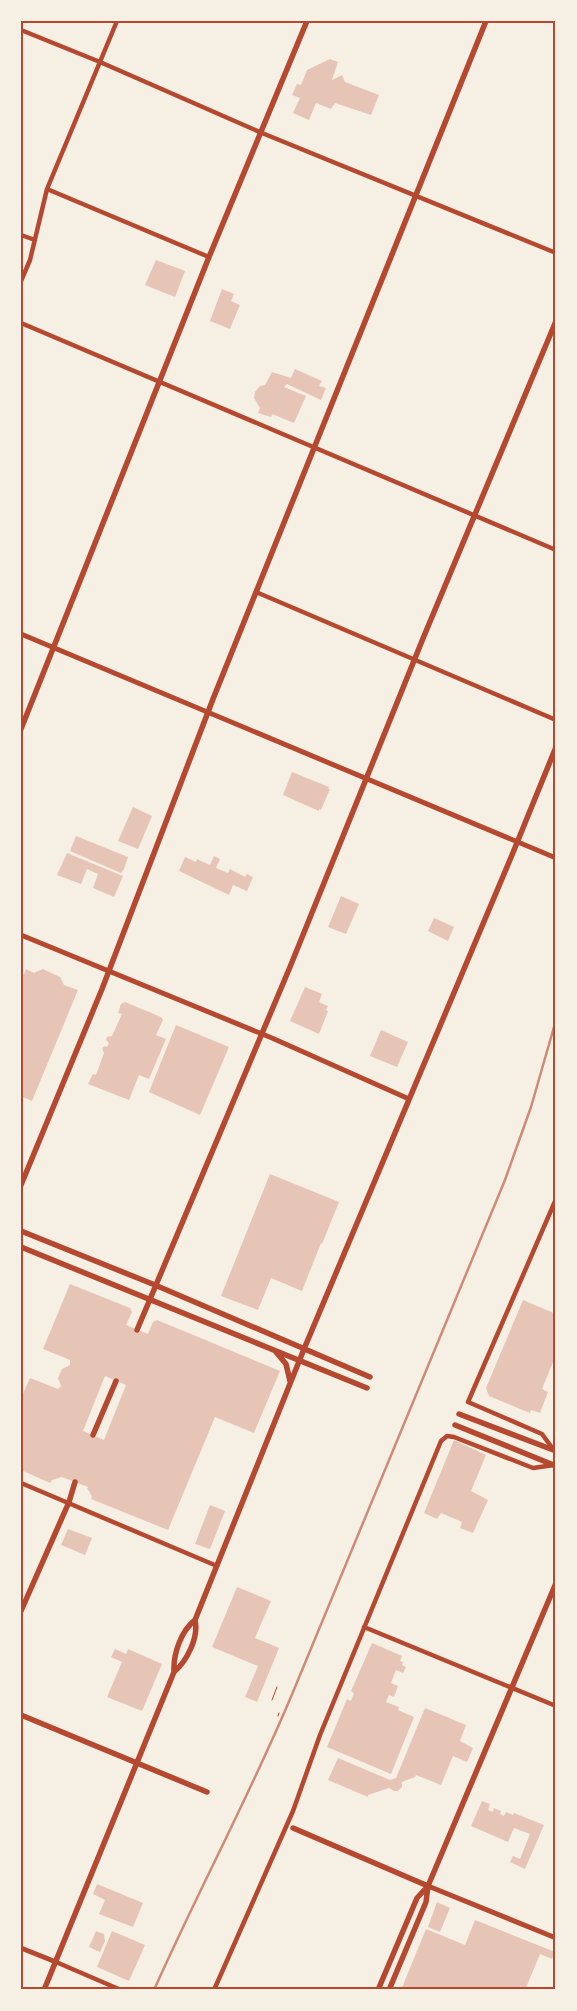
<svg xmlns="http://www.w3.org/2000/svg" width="577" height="2011" font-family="Mulish,sans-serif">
<rect width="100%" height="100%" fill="#f6efe4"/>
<path fill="#e6c5b7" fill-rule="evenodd" d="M330,59L338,62L332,80L342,75L345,82L379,95L371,115L335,103L331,109L316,103L309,120L293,113L300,98L292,95L297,84L301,85L307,70Z
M156,260L185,271L175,297L145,285Z
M222,289L234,294L231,301L240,305L230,329L210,321Z
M295,369L322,381L319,386L326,388L321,400L287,384L284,387L306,396L294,423L272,414L271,417L258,413L260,408L254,398L255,392L260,386L265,385L272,372L291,378Z
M292,772L329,787L328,789H330L321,810L319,809V811L283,795Z
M133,807L152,816L138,849L118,841Z
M76,836L128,857L124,869L121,873L70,851Z
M67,853L123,876L114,897L93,888L98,874L87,869L81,884L57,875Z
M214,856L220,859L216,868L228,873L230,869L245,877L247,874L253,877L247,891L233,885L229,895L179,871L185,857L196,862L197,859L210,865Z
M341,896L359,904L346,934L328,927Z
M434,918L454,927L448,941L428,931Z
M26,969L34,973L43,969L60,977L64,985L78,990L32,1101L21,1096V981Z
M305,987L322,994L319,1002L328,1006L326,1010L328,1011L319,1034L290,1021Z
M125,1002L161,1017L163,1020L156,1035L166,1039L149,1079L139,1075L129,1100L88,1084L93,1074L96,1075L104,1053L102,1048L105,1046L107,1047L109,1043L106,1040L107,1037L112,1036L122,1014L118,1013L121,1004Z
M176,1025L229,1047L200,1115L149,1092Z
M381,1030L408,1042L397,1067L370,1056Z
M270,1174L339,1202L322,1244L321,1243L302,1291L271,1278L258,1310L221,1296Z
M70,1284L130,1308L132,1312L126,1325L148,1334L153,1322L157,1320L280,1371L254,1433L215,1417L168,1530L91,1499L92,1497L89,1491L87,1489L88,1487L62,1477L52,1480L50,1483L21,1470V1398L30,1378L58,1389L61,1386L58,1378L62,1369L70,1365V1360L43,1349ZM105,1376L126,1385L104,1440L83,1431Z
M523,1300L556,1314V1355L542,1389L548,1392L540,1413L531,1410L530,1413L489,1396L486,1388Z
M454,1440L486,1455L471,1491L488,1500L473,1533L460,1528L462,1522L441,1513L437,1519L424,1513Z
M210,1505L225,1511L210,1549L195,1544Z
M68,1529L92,1538L85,1555L61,1545Z
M237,1587L271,1601L255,1638L279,1648L257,1702L245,1697L258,1666L212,1647Z
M372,1643L402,1656L400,1661L403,1662L402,1665L406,1667L403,1673L396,1670L391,1683L398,1686L394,1697L389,1695L386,1702L399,1707L398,1710L414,1717L391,1774L327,1747L347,1699L351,1701L354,1693L351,1691Z
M115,1649L126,1654L128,1649L162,1664L142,1711L107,1697L122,1662L111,1657Z
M425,1708L466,1725L460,1741L473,1748L467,1762L453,1756L441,1785L416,1775L415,1777L402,1782V1787L398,1791H394L389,1788L368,1795V1797L328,1780L338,1758L390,1780L396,1778Z
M482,1801L490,1804L488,1810L493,1812L494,1808L501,1811L500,1814L504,1816L506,1812L513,1815L514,1813L544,1825L525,1869L510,1862L513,1856L520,1859L530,1834L514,1828L508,1842L471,1826Z
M97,1884L143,1903L133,1927L99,1914L105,1900L93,1894Z
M437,1902L450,1908L440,1932L428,1927Z
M475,1920L555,1952L552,1959L540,1954L525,1990H401L426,1929L465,1945Z
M96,1931L104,1934L105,1941L100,1952L89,1947Z
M112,1931L145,1945L129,1981L97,1967Z"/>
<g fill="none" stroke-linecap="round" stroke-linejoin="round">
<path stroke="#b5482f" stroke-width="1" d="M272,1700L277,1687
M278,1716L279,1713"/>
<path stroke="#b5482f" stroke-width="4.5" d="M21,30L100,62L262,133L556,253
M47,189L209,257
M21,235L35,240
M21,281L30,260L47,189L117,21
M21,323L556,550
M256,592L556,720
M553,1449L542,1434L468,1402L556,1199
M21,1483L217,1566
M364,1627L556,1706
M56,1962L121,1990
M214,1990L293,1811L320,1735L441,1441L447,1436L454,1437L533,1468L554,1465"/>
<path stroke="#b5482f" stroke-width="5" d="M21,634L556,858
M21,935L272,1038L409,1099
M428,1886L556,1938
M21,1948L56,1962"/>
<path stroke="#b5482f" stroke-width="5.5" d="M21,729L209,257L307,21
M21,1185L102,989L213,699L486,21
M21,1231L155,1285L370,1377
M21,1247L367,1388
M137,1330L290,967L424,636L556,321
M276,1352L286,1364L290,1381
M459,1414L556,1451
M455,1425L556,1466
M93,1435L116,1381
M21,1611L69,1502L75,1482
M174,1672C187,1661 199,1637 195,1620
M21,1715L207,1792
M293,1828L428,1886
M44,1990L174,1672C173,1654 181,1631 195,1620L304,1349L512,855L556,747
M378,1990L417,1898L428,1886
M389,1990L426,1902L428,1886L556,1583"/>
<path stroke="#cf8b77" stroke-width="2.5" d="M154,1990C199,1889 251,1793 293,1692L505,1180L531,1107L556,1020"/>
</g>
<rect width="577" height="2011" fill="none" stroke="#f6efe4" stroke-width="45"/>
<rect x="22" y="22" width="532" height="1966" fill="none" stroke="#b5482f" stroke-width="2"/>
</svg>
